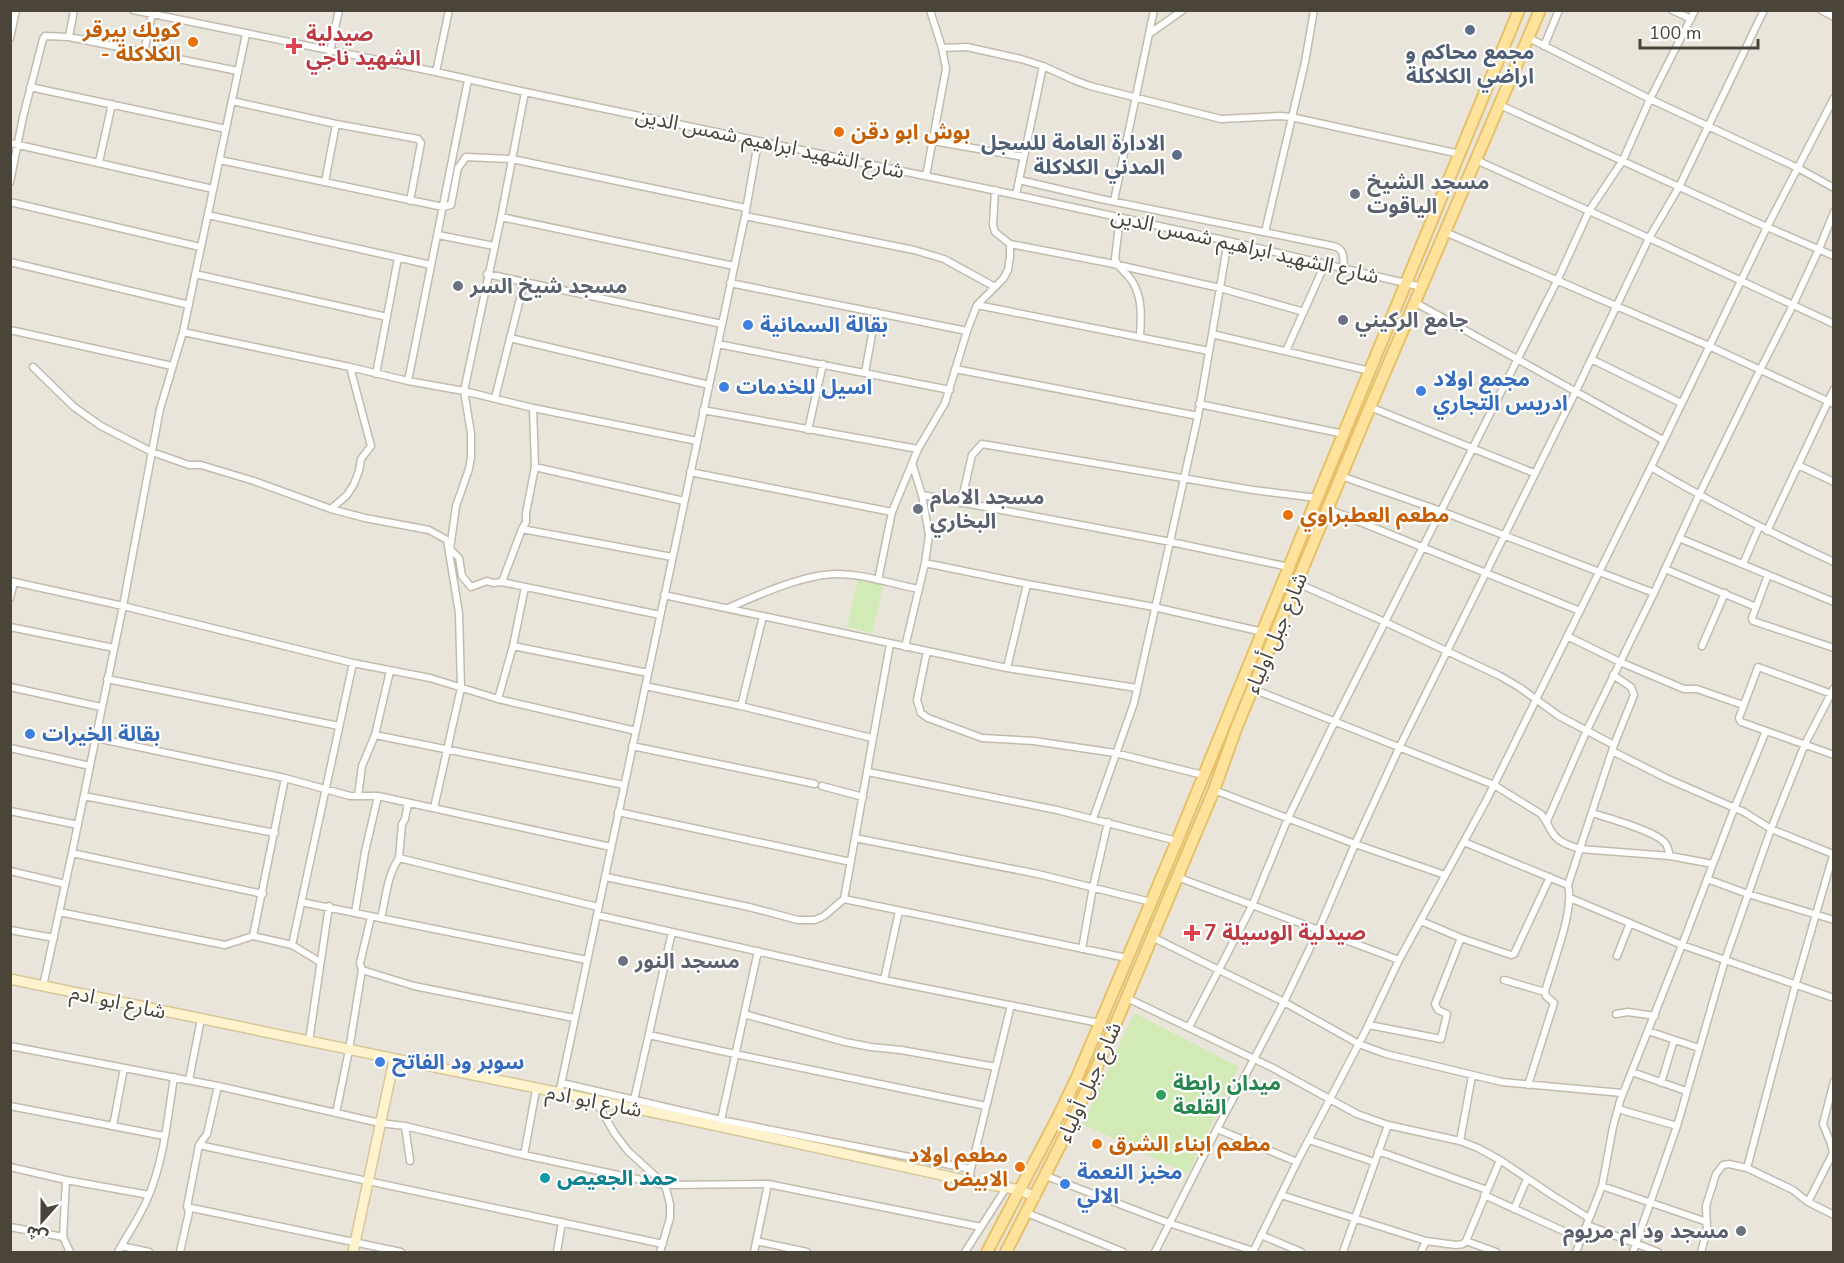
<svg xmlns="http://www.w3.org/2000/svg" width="1844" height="1263" font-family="'Nunito Sans','Noto Sans Arabic',sans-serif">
<rect width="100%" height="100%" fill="#f6f3ec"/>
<path fill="#eae5da" d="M11,11H1833V1252H11Z"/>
<path fill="#d2eab5" d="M858,579L883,585L872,633L847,627Z
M1134,1013L1239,1067L1188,1174L1083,1124Z"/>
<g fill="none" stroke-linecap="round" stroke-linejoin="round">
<g stroke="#c2bbae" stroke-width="9">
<path id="street" d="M133,10L436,72L525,92L1016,195L1228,241L1422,287
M1672,10L1691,19
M1821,10L1834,17
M1149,34L1183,10
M69,37L74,10
M10,38L16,10
M1529,38L1650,99L1798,168L1834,188
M1544,46L1559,10
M942,48L967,47L1021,59L1043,66L1074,80L1090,86L1221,119L1280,116L1291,117L1460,154
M144,52L152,14
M330,52L339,10
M436,72L449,10
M30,87L226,129
M525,92L501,217L464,391L471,433V457L469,469L456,506L450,549L459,558L462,576L471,587L487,581L493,583L502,582L660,615
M232,101L336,124L418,139L421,143L410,201
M1500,105L1767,227L1834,256
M933,141L1024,157
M10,143L213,189
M220,160L443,207L451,205L458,168L466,157L512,159L746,208
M1476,160L1649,238L1834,324
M99,162L112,104
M926,176L946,69L942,48L930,10
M1019,180L1101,199L1333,246C1345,249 1343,257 1344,268
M10,182L23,117L43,39L45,36L69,37L238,71
M325,182L336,124
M1016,195L1043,66
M1114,201L1154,10
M10,202L200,247
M208,215L431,265
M745,216L914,250L944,259L995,287
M501,217L734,266
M1120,217L1115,259C1118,268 1127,273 1132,281C1143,298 1141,318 1140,337
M1265,232L1305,62L1314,10
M1445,232L1709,346L1834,404
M438,235L494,246
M1010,244L1109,263L1220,288L1304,312
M10,262L189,305
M195,274L387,317
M487,274L722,324
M730,283L967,331
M1416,303L1663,440
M977,305L1209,351
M10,330L172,366
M183,332L350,367L408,381L464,391L533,408L697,441
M1212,334L1370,371
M510,338L709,385
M718,344L950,390
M1286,351L1325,264
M1591,359L1681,403
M33,367L74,407L101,426L152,452L189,465H201L254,481L331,509L365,518L429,530L447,540L459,613L461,688L434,808
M955,369L1198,416
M865,373L876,312
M376,374L398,258
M408,381L468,80
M495,398L524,283
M1199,404L1344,434
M1370,407L1534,473
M703,410L918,449L945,403L967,331L977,305L1003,279L1008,270L1010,257V244L995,232L993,225L995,190
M808,430L823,364
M1798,465L1834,482
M535,467L684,501
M1651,467C1710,502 1771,533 1834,562
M690,472L892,512
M1341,476L1441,511L1654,593
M922,495L1171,542L1289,567
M961,503L972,455L982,444L1253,490L1317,498
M331,509L347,495L354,484L359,471L361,459L371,446L350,367
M1328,509L1580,611
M522,529L672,557
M1767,531L1834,389
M1679,538L1834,602
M925,563L1027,584L1154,607L1263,632
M1743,564L1759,527
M1665,569L1756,607
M1768,575L1752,618L1753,621L1834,648
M878,580L892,512L918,449
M10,581L123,606L353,663L430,678L498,699L636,731
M502,582L522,529L526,522V513L535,467L533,408
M1297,583L1385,622L1500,676L1519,687L1559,716L1614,745
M664,595L1007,668L1137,688
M10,598L14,582
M728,608C758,595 804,574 837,574C864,574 892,584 919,589
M10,627L114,648
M1567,636L1620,662L1684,689H1697L1743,705
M513,646L648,673
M1702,646L1725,593
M905,647L925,563L929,535L922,495L912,463
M927,651L917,700L921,713L928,718L982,738L1034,741L1115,753L1203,775
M1007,668L1027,584
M107,679L339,726
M645,686L741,706L872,738
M10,687L101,707
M1253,689L1494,785L1541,814C1547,821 1549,829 1554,835C1560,843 1571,846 1580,849L1670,856L1713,864
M1832,694L1758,667L1739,718L1741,722L1834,755
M498,699L513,646L525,587
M741,706L763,616
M375,735L624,785
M96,738L285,778L350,796H378L611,847
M632,746L815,784
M10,748L90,766
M1612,751L1668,779L1744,812L1771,829L1833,854
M868,772L1057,810L1177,841
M822,786L863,797
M1214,790L1355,844L1445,875
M84,796L275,833
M358,796L362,766L375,735L390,671
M408,803L405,819L402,824L399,858L598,907
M10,811L78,825
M618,812L851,862
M1592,813C1608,818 1656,831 1665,843C1668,846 1669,852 1670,856
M1093,819L1134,703L1198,416L1228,241
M1547,821L1587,730L1654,593L1699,495L1760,370L1793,305L1819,249L1834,212
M855,838L1038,874L1151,902
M1464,842L1568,885
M72,853L263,894
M10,871L65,884
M606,877L749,907L798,920H815L824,916L844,899L890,644
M1177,877L1399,960
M1707,879L1748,894L1834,920
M1570,898L1682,945L1834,998
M844,899L1127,958
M301,902L587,960
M59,912L225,945L253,936L292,945L320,962
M355,913L365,852L378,796
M597,915L884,980L1099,1023
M371,917L360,963L362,970L414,986L574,1018
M381,918C386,897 387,876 399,858
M1421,921L1461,938L1511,955L1514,954L1550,877
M10,930L54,938
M253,936L285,778
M1152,937L1284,1002L1359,1044L1386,1054L1502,1082L1622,1093
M292,945L353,663
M1082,949L1093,887L1108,822
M1617,956L1630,923
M884,980L899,911
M1504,980L1545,992L1546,996L1554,1003L1528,1085
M43,986L72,853L123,606L160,409L183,332L246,34
M1545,992C1552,964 1575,910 1568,885L1614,745L1634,695L1631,687L1613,675
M1127,998L1271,1067L1357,1114L1388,1125L1460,1141L1478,1148L1500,1160L1552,1195L1589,1218
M744,1014L845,1042L871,1047L901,1050L996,1067
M1616,1014L1628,1012L1655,1016
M1369,1025L1441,1039L1447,1014L1438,1010L1435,1004L1461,938
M1189,1027L1252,906L1288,818L1335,721L1557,281L1589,211L1623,160L1650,99L1695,10
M1648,1031L1699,1048
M649,1035L735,1054L986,1106
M309,1041L329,906
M10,1046L218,1086L380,1123L405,1126L524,1155L665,1185L768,1184L981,1227
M1632,1072L1686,1091
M189,1080L201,1019
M562,1083L721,1120L971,1169
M1661,1083L1674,1040
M559,1094L745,216L758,142
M634,1100L672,932
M596,1102L615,1134L628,1151L665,1185L670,1204V1218L660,1252
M10,1106L164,1136
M1618,1109L1677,1126
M336,1113L349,1050L362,970
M721,1120L758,951
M113,1126L124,1068
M405,1126L410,1161
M1217,1129L1297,1162
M1309,1140L1374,1162
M1460,1141L1472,1076
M199,1145L663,1244
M1378,1151L1487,1190
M524,1155L536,1090
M10,1167L66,1180L149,1195
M1747,1168L1796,983L1834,852
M1046,1176L1169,1223L1253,1251
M66,1180L63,1237L70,1252
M969,1181L971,1169L1011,1005
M1602,1186L1707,1222
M1281,1195L1426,1241L1456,1245L1463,1244L1466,1241L1500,1160
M1484,1195L1581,1239
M1808,1202L1833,1153L1831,1144L1823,1124L1834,1081
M187,1207L401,1252
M1514,1209L1527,1179
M1027,1213L1123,1252
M1587,1225L1658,1252
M10,1227L63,1237
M1261,1235L1301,1252
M756,1241L807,1252
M1466,1241L1496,1252
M121,1246L149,1252
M118,1252C128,1233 141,1216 149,1195C164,1158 168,1116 174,1077
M180,1252L189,1212L187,1207L199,1145L207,1134L218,1086
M557,1252L562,1222
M754,1252L768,1184
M965,1252L1006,1188
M1155,1252L1217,1129L1284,1002L1318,931L1355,844L1400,746L1576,391L1649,238L1679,187L1764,10
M1253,1252L1297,1162L1365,1032L1399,960L1486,801L1651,467L1767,227L1834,98
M1343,1252L1388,1125
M1421,1252L1426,1241
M1576,1252L1602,1186L1613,1127L1620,1101L1682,945L1734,809L1766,731
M1633,1252L1677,1126L1725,960L1771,829L1805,744L1834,688
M1701,1252L1707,1231L1706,1206L1716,1174L1723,1165L1729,1164L1747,1168L1793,1190L1808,1202L1834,1215"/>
</g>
<g stroke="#d6c79b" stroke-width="12">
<path id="secondary" d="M10,979L681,1118L969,1181L1020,1190L1035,1197
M353,1252L394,1060"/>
</g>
<g stroke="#e6c16a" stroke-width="14">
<path id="primary" d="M987,1252L1059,1115L1078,1075L1177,841L1317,498L1519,10
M1006,1252L1073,1120L1108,1042L1214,790L1237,726L1370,407L1540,10"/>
</g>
<use href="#street" stroke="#fff" stroke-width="6"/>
<use href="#secondary" stroke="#fff3cd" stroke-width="9"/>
<use href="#primary" stroke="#ffe39c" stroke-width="10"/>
</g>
<g fill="#5c6f8a" stroke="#fff" stroke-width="2">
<circle cx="1470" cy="30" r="6"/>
<circle cx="1177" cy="155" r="6"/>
</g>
<g fill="#e8710a" stroke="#fff" stroke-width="2">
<circle cx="193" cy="42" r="6"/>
<circle cx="839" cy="132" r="6"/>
<circle cx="1288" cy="515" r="6"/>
<circle cx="1097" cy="1144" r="6"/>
<circle cx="1020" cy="1167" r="6"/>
</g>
<g fill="#e0444e" stroke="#fff" stroke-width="2">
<path d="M291 37h6v6h6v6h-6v6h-6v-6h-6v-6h6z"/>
<path d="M1189 924h6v6h6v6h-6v6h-6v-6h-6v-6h6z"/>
</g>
<g fill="#6b7280" stroke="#fff" stroke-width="2">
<circle cx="1355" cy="194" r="6"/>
<circle cx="458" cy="286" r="6"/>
<circle cx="1343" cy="320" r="6"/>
<circle cx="918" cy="509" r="6"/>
<circle cx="623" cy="961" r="6"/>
<circle cx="1741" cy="1231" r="6"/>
</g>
<g fill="#3f7fe0" stroke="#fff" stroke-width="2">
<circle cx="748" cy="325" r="6"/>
<circle cx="724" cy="387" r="6"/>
<circle cx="1421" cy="391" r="6"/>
<circle cx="30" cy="734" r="6"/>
<circle cx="380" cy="1062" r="6"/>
<circle cx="1065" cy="1184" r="6"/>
</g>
<circle fill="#2e9e5b" stroke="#fff" stroke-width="2" cx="1161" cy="1095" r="6"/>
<circle fill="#0f9aa8" stroke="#fff" stroke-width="2" cx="545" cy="1178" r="6"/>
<g text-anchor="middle" stroke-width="4.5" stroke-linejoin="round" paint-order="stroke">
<g font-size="21" font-weight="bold" fill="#c56008" stroke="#fff" text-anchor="start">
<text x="181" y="37" text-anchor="end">كويك بيرقر<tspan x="181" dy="24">- الكلاكلة</tspan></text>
<text x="851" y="139">بوش ابو دقن</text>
<text x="1300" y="522">مطعم العطبراوي</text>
<text x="1109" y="1151">مطعم ابناء الشرق</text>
<text x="1008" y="1162" text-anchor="end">مطعم اولاد<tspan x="1008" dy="24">الابيض</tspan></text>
</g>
<g font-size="21" font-weight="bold" fill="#be3a42" stroke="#fff" text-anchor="start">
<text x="306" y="41">صيدلية<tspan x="306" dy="24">الشهيد ناجي</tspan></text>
<text x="1204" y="940">صيدلية الوسيلة 7</text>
</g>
<g font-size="21" font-weight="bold" fill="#4e5e75" stroke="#fff">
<text x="1470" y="59">مجمع محاكم و<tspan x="1470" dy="24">اراضي الكلاكلة</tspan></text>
<text x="1165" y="150" text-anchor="end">الادارة العامة للسجل<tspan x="1165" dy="24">المدني الكلاكلة</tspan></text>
</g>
<g font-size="21" fill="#4b4439" stroke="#fff">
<text transform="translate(770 143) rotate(12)" y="7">شارع الشهيد ابراهيم شمس الدين</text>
<text transform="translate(1245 246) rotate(13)" y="7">شارع الشهيد ابراهيم شمس الدين</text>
<text transform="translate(1276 633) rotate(-67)" y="7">شارع جبل أولياء</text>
<text transform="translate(118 1002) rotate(12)" y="7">شارع ابو ادم</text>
<text transform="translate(1089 1082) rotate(-66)" y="7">شارع جبل أولياء</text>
<text transform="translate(594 1101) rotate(11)" y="7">شارع ابو ادم</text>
</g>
<g font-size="21" font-weight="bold" fill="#5b616d" stroke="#fff" text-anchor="start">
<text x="1367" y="189">مسجد الشيخ<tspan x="1367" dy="24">الياقوت</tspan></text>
<text x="470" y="293">مسجد شيخ السر</text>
<text x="1355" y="327">جامع الركيني</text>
<text x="930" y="504">مسجد الامام<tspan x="930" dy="24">البخاري</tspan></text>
<text x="635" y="968">مسجد النور</text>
<text x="1729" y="1238" text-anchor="end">مسجد ود ام مريوم</text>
</g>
<g font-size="21" font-weight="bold" fill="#366cbe" stroke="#fff" text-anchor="start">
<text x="760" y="332">بقالة السمانية</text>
<text x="1433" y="386">مجمع اولاد<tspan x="1433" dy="24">ادريس التجاري</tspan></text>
<text x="736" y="394">اسيل للخدمات</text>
<text x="42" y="741">بقالة الخيرات</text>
<text x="392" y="1069">سوبر ود الفاتح</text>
<text x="1077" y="1179">مخبز النعمة<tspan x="1077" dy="24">الالي</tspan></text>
</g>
<g font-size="21" font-weight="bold" fill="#27864d" stroke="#fff" text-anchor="start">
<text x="1173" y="1090">ميدان رابطة<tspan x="1173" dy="24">القلعة</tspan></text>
</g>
<g font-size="21" font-weight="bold" fill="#0d838f" stroke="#fff" text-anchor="start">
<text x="557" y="1185">حمد الجعيص</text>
</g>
</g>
<rect width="1844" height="1263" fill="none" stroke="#4b4439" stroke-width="24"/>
<g transform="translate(42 1221) rotate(201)" stroke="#ffffff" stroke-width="4.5" paint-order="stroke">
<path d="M0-4.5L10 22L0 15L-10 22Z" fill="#4b4439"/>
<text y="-9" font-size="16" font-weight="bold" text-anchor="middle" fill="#4b4439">ش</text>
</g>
<path d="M1640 39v9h118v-9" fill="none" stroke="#4b4439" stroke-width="3"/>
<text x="1649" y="39" font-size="18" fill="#4b4439" stroke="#ffffff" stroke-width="4.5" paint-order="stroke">100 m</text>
</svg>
